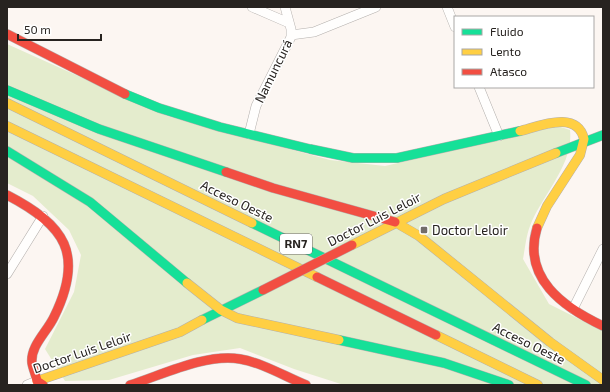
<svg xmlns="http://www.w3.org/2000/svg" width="610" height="392" font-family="'Exo 2',sans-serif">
<rect width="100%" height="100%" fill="#fcf6f2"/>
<path fill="#e4eccd" d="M7,44L167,116L330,160L385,166L558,126L570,130C574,165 542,195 530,226C526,236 525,249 523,259L549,304L603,331V385H344L294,369L240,348L193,355L109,380L65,381L45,349L74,292L81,255L69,230L33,196L7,183Z"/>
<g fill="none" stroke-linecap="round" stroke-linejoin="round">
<g stroke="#b4b0ad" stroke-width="10">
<path id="street" d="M252,7L289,23
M447,7L455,27
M291,35L314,32L376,7
M479,87L499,136
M249,134L256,106L291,37V29L285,7
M7,274L43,216
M573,309L603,249
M27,385L37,381"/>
</g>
<g stroke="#b4b0ad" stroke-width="10">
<path id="fast" d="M7,90L99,129L226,172
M125,94L159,108L220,127L310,149L353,158H397L520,131
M7,151L90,202L187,283
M556,153L603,135
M252,223L586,385
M202,320L263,290
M339,340L444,363L509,385"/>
</g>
<g stroke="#b4b0ad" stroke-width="10">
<path id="slow" d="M7,103L252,223
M7,126L317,277
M520,131C540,126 577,110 584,139L580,155L547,206L537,228
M395,222L419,236L550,342L603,380
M352,245L444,199L556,153
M187,283L221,310L237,318L339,340
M436,335L538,385
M37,381L180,332L202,320"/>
</g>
<g stroke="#b4b0ad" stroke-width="10">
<path id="jam" d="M7,34L125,94
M226,172L273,188L395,222
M7,195C65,225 85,254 54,317C47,332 30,346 32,363C33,369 36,375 37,381L43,385
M537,228C522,278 563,307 603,326
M317,277L436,335
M130,385C162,375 206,353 240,359C263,363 284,376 306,385"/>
</g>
<use href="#street" stroke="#fffefd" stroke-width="9"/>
<use href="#fast" stroke="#16e098" stroke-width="9"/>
<use href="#slow" stroke="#ffcf43" stroke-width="9"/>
<use href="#jam" stroke="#f24e42" stroke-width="9"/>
<g stroke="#b4b0ad" stroke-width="10" stroke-linecap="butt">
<path id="jam-bridge" d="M263,290L352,245"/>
</g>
<use href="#jam-bridge" stroke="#f24e42" stroke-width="9"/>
</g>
<rect fill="#726d6a" stroke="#fff" stroke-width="1.5" x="420" y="226" width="8" height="8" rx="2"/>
<g text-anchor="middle" stroke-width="3" stroke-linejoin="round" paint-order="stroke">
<rect fill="#fff" stroke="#686563" stroke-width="1" x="280" y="234" width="32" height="20" rx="3"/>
<g font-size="12" font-weight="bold" fill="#272320">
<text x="296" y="248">RN7</text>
</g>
<g font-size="13" fill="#272320" stroke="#fff">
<text transform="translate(273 71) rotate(-64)" y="5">Namuncurá</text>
<text transform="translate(237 201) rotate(26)" y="5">Acceso Oeste</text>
<text transform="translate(374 219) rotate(-27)" y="5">Doctor Luis Leloir</text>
<text transform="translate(529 343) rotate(26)" y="5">Acceso Oeste</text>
<text transform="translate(82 352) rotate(-19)" y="5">Doctor Luis Leloir</text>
</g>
<g font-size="13" fill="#272320" stroke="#fff" text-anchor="start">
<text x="432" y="235">Doctor Leloir</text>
</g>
</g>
<rect width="610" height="392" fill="none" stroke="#272320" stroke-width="16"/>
<rect x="454" y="16" width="140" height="72" fill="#ffffff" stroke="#a9a7a6"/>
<rect x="462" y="29" width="20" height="6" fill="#16e098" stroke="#a9a7a6"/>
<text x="490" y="36" font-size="12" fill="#272320">Fluido</text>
<rect x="462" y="49" width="20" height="6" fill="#ffcf43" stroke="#a9a7a6"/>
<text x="490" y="56" font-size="12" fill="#272320">Lento</text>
<rect x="462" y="69" width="20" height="6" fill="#f24e42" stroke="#a9a7a6"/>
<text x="490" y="76" font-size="12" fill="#272320">Atasco</text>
<path d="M18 34v6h83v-6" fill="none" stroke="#272320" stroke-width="2"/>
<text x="24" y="34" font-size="12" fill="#272320" stroke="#ffffff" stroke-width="3" paint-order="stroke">50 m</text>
</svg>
